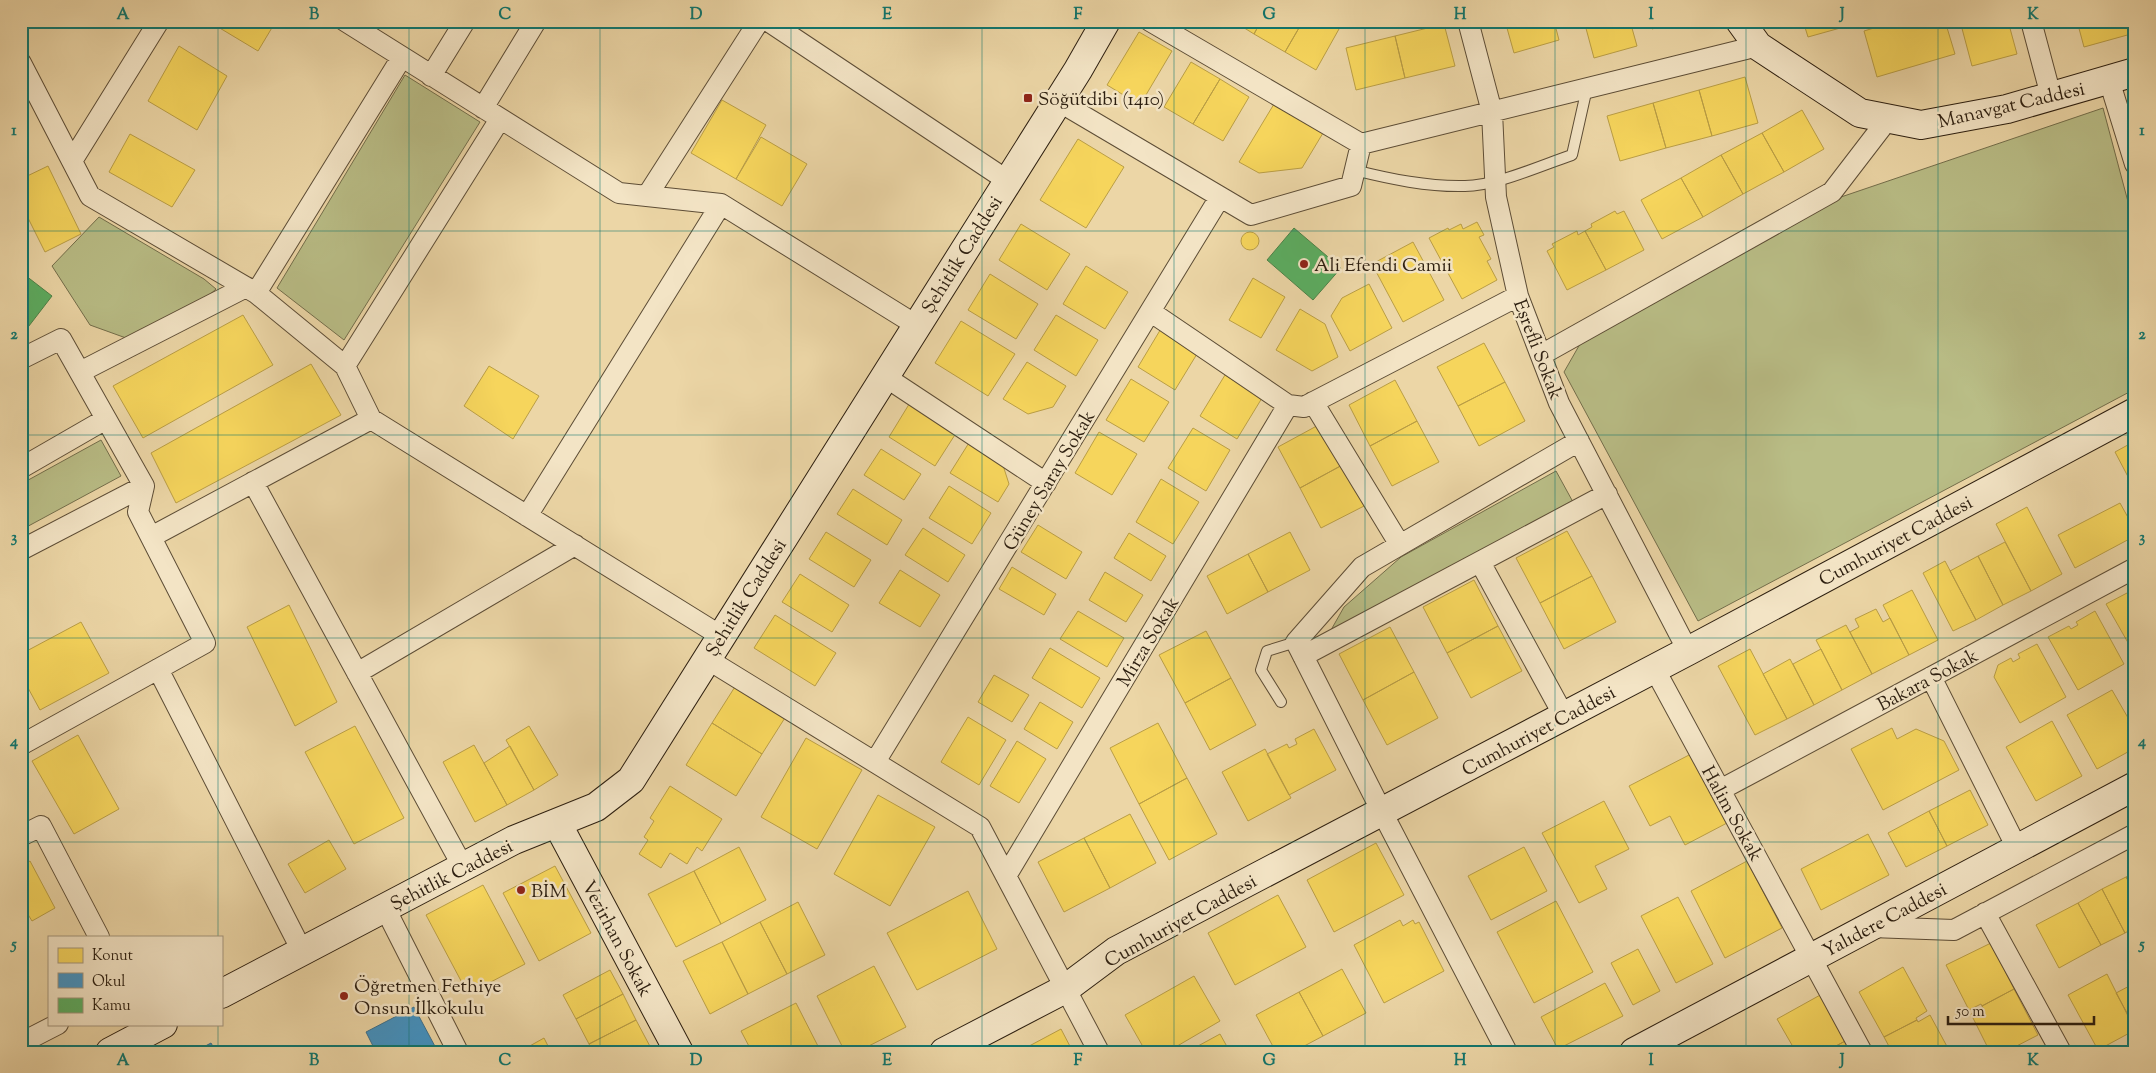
<svg xmlns="http://www.w3.org/2000/svg" width="2156" height="1073" font-family="'Sorts Mill Goudy',serif">
<rect width="100%" height="100%" fill="#ecd6a6"/>
<filter id="stains"><feTurbulence type="fractalNoise" baseFrequency=".004" numOctaves="4"/><feColorMatrix values="0 0 0 0 .2 0 0 0 0 .09 0 0 0 0 .02 0 0 0 .5 -.17"/></filter>
<radialGradient id="worn" r=".72"><stop offset=".6" stop-color="#630" stop-opacity="0"/><stop offset="1" stop-color="#630" stop-opacity=".3"/></radialGradient>
<path fill="#b9bd86" stroke="#736e4b" d="M405,75L480,122L344,340L277,288Z
M2103,108L2135,228V389L1698,621L1564,372L1580,344L1841,197Z
M99,217L204,279L216,289L206,298L126,338L90,325L52,266Z
M101,440L121,476L21,530V484Z
M1556,471L1573,502L1331,630L1344,607L1401,557Z"/>
<path fill="#f6d55c" stroke="#ba9e45" d="M208,21H276L258,51Z
M1233,21H1261L1254,34Z
M1261,21H1303L1285,52L1254,34Z
M1303,21H1325L1339,29L1316,70L1285,52Z
M1505,21H1554L1559,40L1514,53Z
M1584,21H1630L1637,46L1594,58Z
M1650,21H1679L1652,29Z
M1803,21H1851V25L1808,37Z
M1897,21H1945L1955,54L1877,77L1864,31Z
M1960,21H2008L2017,54L1972,66Z
M2077,21H2127L2131,34L2084,47Z
M1444,24L1455,66L1405,78L1395,36Z
M1139,32L1172,51L1140,105L1107,85Z
M1395,36L1405,78L1356,90L1346,48Z
M179,46L227,76L197,130L148,101Z
M1191,62L1220,79L1193,124L1164,107Z
M1745,77L1758,123L1712,136L1699,90Z
M1220,79L1249,97L1223,141L1193,124Z
M1699,90L1712,136L1666,148L1653,103Z
M722,100L766,125L736,179L691,153Z
M1653,103L1666,148L1620,161L1607,116Z
M1274,104L1323,133L1302,168L1259,173L1239,162Z
M1802,110L1824,149L1784,172L1762,133Z
M1762,133L1784,172L1743,194L1721,155Z
M130,134L195,170L172,207L109,172Z
M761,137L807,164L782,206L736,179Z
M1078,139L1124,167L1086,228L1040,200Z
M1721,155L1743,194L1703,217L1681,178Z
M48,166L81,234L45,252L21,204V179Z
M1681,178L1703,217L1662,239L1641,200Z
M1615,211L1617,214L1624,211L1644,250L1606,270L1585,231L1592,227L1591,224Z
M1477,222L1484,235L1479,237L1491,259L1487,261L1497,280L1462,299L1429,238L1448,228L1449,230L1461,224L1463,229Z
M1021,224L1070,254L1047,290L999,260Z
M1577,231L1578,235L1585,231L1606,270L1567,290L1547,251L1554,247L1552,244Z
M1241 241a9 9 0 1 1 18 0a9 9 0 1 1-18 0Z
M1413,242L1444,300L1403,322L1372,264Z
M1086,266L1128,292L1105,329L1063,304Z
M990,274L1038,304L1016,339L968,310Z
M1253,278L1285,297L1261,338L1229,320Z
M1369,284L1392,328L1350,351L1331,316L1342,298Z
M1300,309L1325,324L1338,357L1312,371L1276,350Z
M243,315L273,365L143,438L113,386Z
M1056,315L1098,340L1076,376L1034,350Z
M961,321L1015,354L988,396L935,363Z
M1162,327L1200,349L1175,390L1138,367Z
M1484,343L1505,382L1458,406L1437,367Z
M1027,362L1066,386L1053,407L1028,414L1003,399Z
M311,364L341,415L176,503L151,453Z
M489,366L539,396L513,439L464,406Z
M1225,375L1262,398L1237,439L1200,416Z
M1131,379L1169,402L1144,442L1106,420Z
M1395,380L1417,421L1370,446L1349,405Z
M1505,382L1525,421L1479,446L1458,406Z
M911,401L958,430L935,466L889,437Z
M1417,421L1439,462L1392,486L1370,446Z
M1324,422L1346,463L1300,488L1278,447Z
M1193,428L1230,450L1206,491L1168,468Z
M1099,432L1137,454L1112,495L1075,473Z
M972,438L1000,456L1009,484L998,502L950,473Z
M2135,441V490L2115,452Z
M881,449L921,474L904,500L864,475Z
M1346,463L1368,504L1321,528L1300,488Z
M1161,479L1199,502L1173,544L1136,522Z
M949,486L991,513L972,544L929,518Z
M853,489L902,520L887,545L837,514Z
M2120,503L2135,530V536L2075,568L2058,535Z
M2027,507L2062,574L2031,591L1996,524Z
M1038,525L1082,552L1066,579L1021,552Z
M923,528L965,555L948,582L905,555Z
M1567,531L1592,576L1540,603L1516,558Z
M826,532L871,560L854,587L809,559Z
M1290,532L1310,570L1268,592L1248,554Z
M1129,533L1166,556L1151,581L1114,558Z
M2005,542L2031,591L2003,605L1978,556Z
M1248,554L1268,592L1227,614L1207,576Z
M1978,556L2003,605L1976,620L1950,571Z
M1945,561L1976,620L1953,631L1923,573Z
M1012,567L1056,594L1044,615L999,589Z
M900,570L940,595L920,627L879,603Z
M1105,572L1143,595L1126,622L1089,600Z
M800,574L849,605L832,632L782,602Z
M1592,576L1616,622L1564,649L1540,603Z
M1474,580L1498,626L1447,653L1423,607Z
M1912,590L1938,640L1909,655L1883,605Z
M2127,593L2129,597L2135,593V655L2106,604Z
M289,605L337,702L295,726L247,627Z
M1876,609L1883,622L1890,618L1909,655L1872,674L1850,632L1859,627L1855,619Z
M1078,611L1124,638L1107,667L1060,639Z
M2095,611L2124,664L2078,690L2048,637L2069,626L2071,629L2078,625L2076,622Z
M775,615L836,653L815,686L754,648Z
M81,622L109,673L40,710L21,675V654Z
M1846,625L1872,674L1842,690L1816,640Z
M1498,626L1522,671L1471,698L1447,653Z
M1390,627L1414,672L1363,700L1339,654Z
M1206,631L1231,678L1185,703L1159,655Z
M2037,644L2066,697L2020,723L1994,677L1998,665L2011,658L2013,662L2020,658L2018,654Z
M1050,648L1100,678L1082,708L1032,678Z
M1750,649L1787,719L1755,735L1718,666Z
M1821,649L1842,690L1814,705L1793,664Z
M1790,659L1814,705L1787,719L1763,674Z
M1414,672L1438,718L1387,745L1363,700Z
M994,675L1029,695L1012,722L978,702Z
M1231,678L1256,725L1210,750L1185,703Z
M2135,678V694L2128,682Z
M738,682L788,713L762,754L712,723Z
M2112,690L2135,730V748L2097,769L2067,715Z
M1040,702L1073,722L1057,749L1024,729Z
M968,717L1006,740L979,785L941,762Z
M2052,721L2082,776L2036,801L2006,747Z
M712,723L762,754L736,796L686,765Z
M1158,723L1187,778L1139,804L1110,748Z
M355,726L404,818L354,844L305,752Z
M529,726L558,775L534,790L506,740Z
M1892,728L1897,739L1916,729L1944,741L1959,770L1883,810L1851,749Z
M1314,729L1336,770L1289,795L1267,754L1287,744L1289,748L1297,744L1295,739Z
M78,735L119,809L74,834L32,761Z
M806,738L862,770L817,849L761,817Z
M1017,741L1046,759L1019,803L990,786Z
M474,745L507,805L475,822L443,762Z
M510,746L534,790L507,805L484,763Z
M1265,749L1291,798L1248,821L1222,772Z
M1691,754L1727,823L1685,845L1670,816L1650,826L1629,786Z
M1187,778L1217,834L1169,860L1139,804Z
M670,786L722,819L702,851L697,847L687,864L670,853L661,868L639,854L648,840L644,837L654,821L650,818Z
M1970,790L1988,825L1947,846L1929,811Z
M878,795L935,827L890,906L834,874Z
M1604,801L1629,849L1595,866L1607,889L1579,903L1542,833Z
M1929,811L1947,846L1906,867L1888,833Z
M1130,814L1156,863L1110,888L1084,838Z
M1868,834L1889,875L1821,910L1801,869Z
M1084,838L1110,888L1064,912L1038,862Z
M329,840L346,869L305,893L288,864Z
M1376,843L1404,895L1334,932L1307,880Z
M739,847L766,900L721,924L694,871Z
M1524,847L1547,891L1491,920L1468,876Z
M30,861L55,908L32,921L21,903V866Z
M1747,861L1782,928L1725,958L1691,891Z
M555,866L591,933L539,961L503,893Z
M694,871L721,924L676,947L648,894Z
M2135,872V893L2126,877Z
M2126,877L2135,893V927L2125,933L2102,889Z
M483,885L525,964L468,994L426,915Z
M2102,889L2125,933L2101,945L2078,903Z
M968,891L997,949L917,990L887,933Z
M1278,895L1306,947L1235,985L1208,933Z
M1678,897L1713,964L1676,983L1641,916Z
M1556,901L1593,972L1534,1003L1497,932Z
M798,902L825,955L787,974L760,922Z
M2078,903L2101,945L2059,968L2036,925Z
M1400,920L1403,926L1413,920L1415,924L1419,922L1444,971L1384,1003L1354,945Z
M760,922L787,974L748,994L722,942Z
M722,942L748,994L710,1014L683,961Z
M1991,943L2014,989L1982,1006L1981,1004L1969,1010L1946,965Z
M1638,949L1660,991L1633,1005L1611,963Z
M874,966L906,1027L857,1052H845L817,996Z
M1903,967L1927,1011L1916,1018L1917,1020L1884,1037L1859,992Z
M1342,969L1366,1013L1323,1036L1299,992Z
M610,970L623,994L576,1019L563,995Z
M2107,974L2135,1030L2098,1050L2068,995Z
M1194,976L1220,1021L1167,1052H1146L1125,1015Z
M1605,983L1623,1016L1558,1049L1541,1017Z
M2135,983V1027L2116,993Z
M2014,989L2038,1035L2005,1052H1990L1971,1014L1983,1008L1982,1006Z
M1299,992L1323,1036L1293,1052H1276L1256,1015Z
M623,994L636,1020L589,1044L576,1019Z
M1822,994L1847,1040L1825,1052H1796L1777,1019Z
M796,1003L821,1052H752L741,1031Z
M1930,1015L1950,1052H1892L1884,1037L1917,1020L1918,1022Z
M636,1020L653,1052H593L589,1044Z
M1061,1029L1073,1052H1018Z
M1220,1034L1230,1052H1187Z
M544,1038L551,1052H519Z
M1847,1040L1853,1052H1825Z
M2046,1046L2048,1052H2035Z"/>
<path fill="#4393c3" stroke="#3c708d" d="M414,1007L438,1052H376L366,1032Z
M211,1043L216,1052H194Z"/>
<path fill="#5aae61" stroke="#4c8349" d="M1294,228L1341,268L1313,300L1267,260Z
M21,272L52,296L22,335H21Z"/>
<g fill="none" stroke-linecap="round" stroke-linejoin="round">
<g stroke="#5d4d36" stroke-width="12">
<path id="lane" d="M1354,170C1390,179 1428,187 1465,186C1496,186 1542,165 1572,155L1587,88
M1281,702L1261,670L1267,651L1296,642"/>
</g>
<g stroke="#5d4d36" stroke-width="22">
<path id="street" d="M345,21L619,193L721,204L916,325
M768,21L1008,181
M1150,21L1361,144L1758,46
M1468,21L1492,112L1496,197L1518,296L1559,403L1688,651
M2031,21L2051,96
M21,63L90,196L256,293L345,366L371,419L721,636
M431,76L465,21
M2109,80L2135,164
M1058,101L1251,215L1351,186L1361,144
M483,108L536,21
M72,161L159,21
M647,196L759,21
M256,293L402,57
M1151,312L1288,405L1304,407L1518,296
M1541,355L1832,192L1888,119
M21,359L61,339L144,486L138,512L205,643L21,745
M345,366L500,119
M80,372L246,287
M884,376L1046,483
M1313,402L1400,545
M21,468L106,419
M253,482L463,867
M527,516L721,204
M151,537L371,419
M21,550L144,486
M1480,562L1564,716
M1303,656L1607,494
M707,659L980,827L1099,1052
M1654,668L1862,1052
M158,669L302,951
M357,673L575,545
M1931,677L2017,848
M875,762L1220,197
M1720,790L2135,568
M21,836L41,826L99,937
M1006,876L1288,405
M385,908L458,1052
M1985,913L2061,1052
M1871,927L1954,930L2135,834
M21,1043L58,1024
M1507,1052L1382,812L1296,642L1362,567L1579,441"/>
</g>
<g stroke="#2d1f10" stroke-width="30">
<path id="secondary" d="M1740,21L1758,46L1860,113L1921,125L2007,109L2135,72
M557,823L679,1052
M221,994L514,840L596,807L631,780L1078,70L1106,21
M110,1052L163,1024
M944,1052L1065,989L1116,951L1688,651L2135,412
M1634,1052L2135,786"/>
</g>
<use href="#lane" stroke="#f3e4c5" stroke-width="10"/>
<use href="#street" stroke="#f3e4c5" stroke-width="20"/>
<use href="#secondary" stroke="#f3e4c5" stroke-width="28"/>
</g>
<path fill="none" stroke="#0f766e" stroke-width="1" stroke-opacity="0.55" d="M218,21V937M409,21V1052M600,21V1052M791,21V1052M982,21V1052M1174,21V1052M1365,21V1052M1555,21V1052M1746,21V1052M1938,21V1052M21,231H2135M21,435H2135M21,638H2135M21,842H2135M218,1024V1052"/>
<g fill="#8f2418" stroke="#f3e4c5" stroke-width="2">
<rect x="1023" y="93" width="10" height="10" rx="2.5"/>
<circle cx="1304" cy="264" r="5"/>
<circle cx="521" cy="890" r="5"/>
<circle cx="344" cy="996" r="5"/>
</g>
<g text-anchor="middle" stroke-width="5" stroke-linejoin="round" paint-order="stroke">
<g font-size="19" fill="#2d1f10" stroke="#f3e4c5" text-anchor="start">
<text x="1038" y="105">Söğütdibi (1410)</text>
<text x="1314" y="271">Ali Efendi Camii</text>
<text x="531" y="897">BİM</text>
<text x="354" y="992">Öğretmen Fethiye<tspan x="354" dy="22">Onsun İlkokulu</tspan></text>
</g>
<g font-size="19" fill="#2d1f10" stroke="#f3e4c5">
<text transform="translate(2011 104) rotate(-13)" y="7">Manavgat Caddesi</text>
<text transform="translate(961 254) rotate(-58)" y="7">Şehitlik Caddesi</text>
<text transform="translate(1539 349) rotate(69)" y="7">Eşrefli Sokak</text>
<text transform="translate(1048 480) rotate(-59)" y="7">Güney Saray Sokak</text>
<text transform="translate(1895 540) rotate(-28)" y="7">Cumhuriyet Caddesi</text>
<text transform="translate(745 597) rotate(-58)" y="7">Şehitlik Caddesi</text>
<text transform="translate(1147 641) rotate(-59)" y="7">Mirza Sokak</text>
<text transform="translate(1927 679) rotate(-28)" y="7">Bakara Sokak</text>
<text transform="translate(1538 730) rotate(-28)" y="7">Cumhuriyet Caddesi</text>
<text transform="translate(1733 813) rotate(61)" y="7">Halim Sokak</text>
<text transform="translate(451 874) rotate(-27)" y="7">Şehitlik Caddesi</text>
<text transform="translate(1884 919) rotate(-28)" y="7">Yalıdere Caddesi</text>
<text transform="translate(1180 920) rotate(-29)" y="7">Cumhuriyet Caddesi</text>
<text transform="translate(618 938) rotate(62)" y="7">Vezirhan Sokak</text>
</g>
</g>
<rect width="2156" height="1073" fill="none" stroke="#ecd6a6" stroke-width="55"/>
<rect x="48" y="936" width="175" height="90" fill="#f3e4c5" stroke="#a4957d"/>
<rect x="58" y="948" width="25" height="15" fill="#f6d55c" stroke="#a4957d"/>
<text x="92" y="960" font-size="15" fill="#2d1f10">Konut</text>
<rect x="58" y="973" width="25" height="15" fill="#4393c3" stroke="#a4957d"/>
<text x="92" y="986" font-size="15" fill="#2d1f10">Okul</text>
<rect x="58" y="998" width="25" height="15" fill="#5aae61" stroke="#a4957d"/>
<text x="92" y="1010" font-size="15" fill="#2d1f10">Kamu</text>
<path d="M1948 1016v8h146v-8" fill="none" stroke="#2d1f10" stroke-width="2.5"/>
<text x="1956" y="1016" font-size="15" fill="#2d1f10" stroke="#f3e4c5" stroke-width="4" paint-order="stroke">50 m</text>
<rect x="28" y="28" width="2100" height="1018" fill="none" stroke="#0f766e" stroke-width="2"/>
<g font-size="16" text-anchor="middle" font-weight="bold" fill="#0f766e">
<text x="123" y="19">A</text>
<text x="314" y="19">B</text>
<text x="505" y="19">C</text>
<text x="696" y="19">D</text>
<text x="887" y="19">E</text>
<text x="1078" y="19">F</text>
<text x="1269" y="19">G</text>
<text x="1460" y="19">H</text>
<text x="1651" y="19">I</text>
<text x="1842" y="19">J</text>
<text x="2033" y="19">K</text>
<text x="14" y="135">1</text>
<text x="2142" y="135">1</text>
<text x="14" y="339">2</text>
<text x="2142" y="339">2</text>
<text x="14" y="542">3</text>
<text x="2142" y="542">3</text>
<text x="14" y="746">4</text>
<text x="2142" y="746">4</text>
<text x="14" y="949">5</text>
<text x="2142" y="949">5</text>
<text x="123" y="1065">A</text>
<text x="314" y="1065">B</text>
<text x="505" y="1065">C</text>
<text x="696" y="1065">D</text>
<text x="887" y="1065">E</text>
<text x="1078" y="1065">F</text>
<text x="1269" y="1065">G</text>
<text x="1460" y="1065">H</text>
<text x="1651" y="1065">I</text>
<text x="1842" y="1065">J</text>
<text x="2033" y="1065">K</text>
</g>
<rect width="100%" height="100%" filter="url(#stains)"/>
<rect width="100%" height="100%" fill="url(#worn)"/>
</svg>
